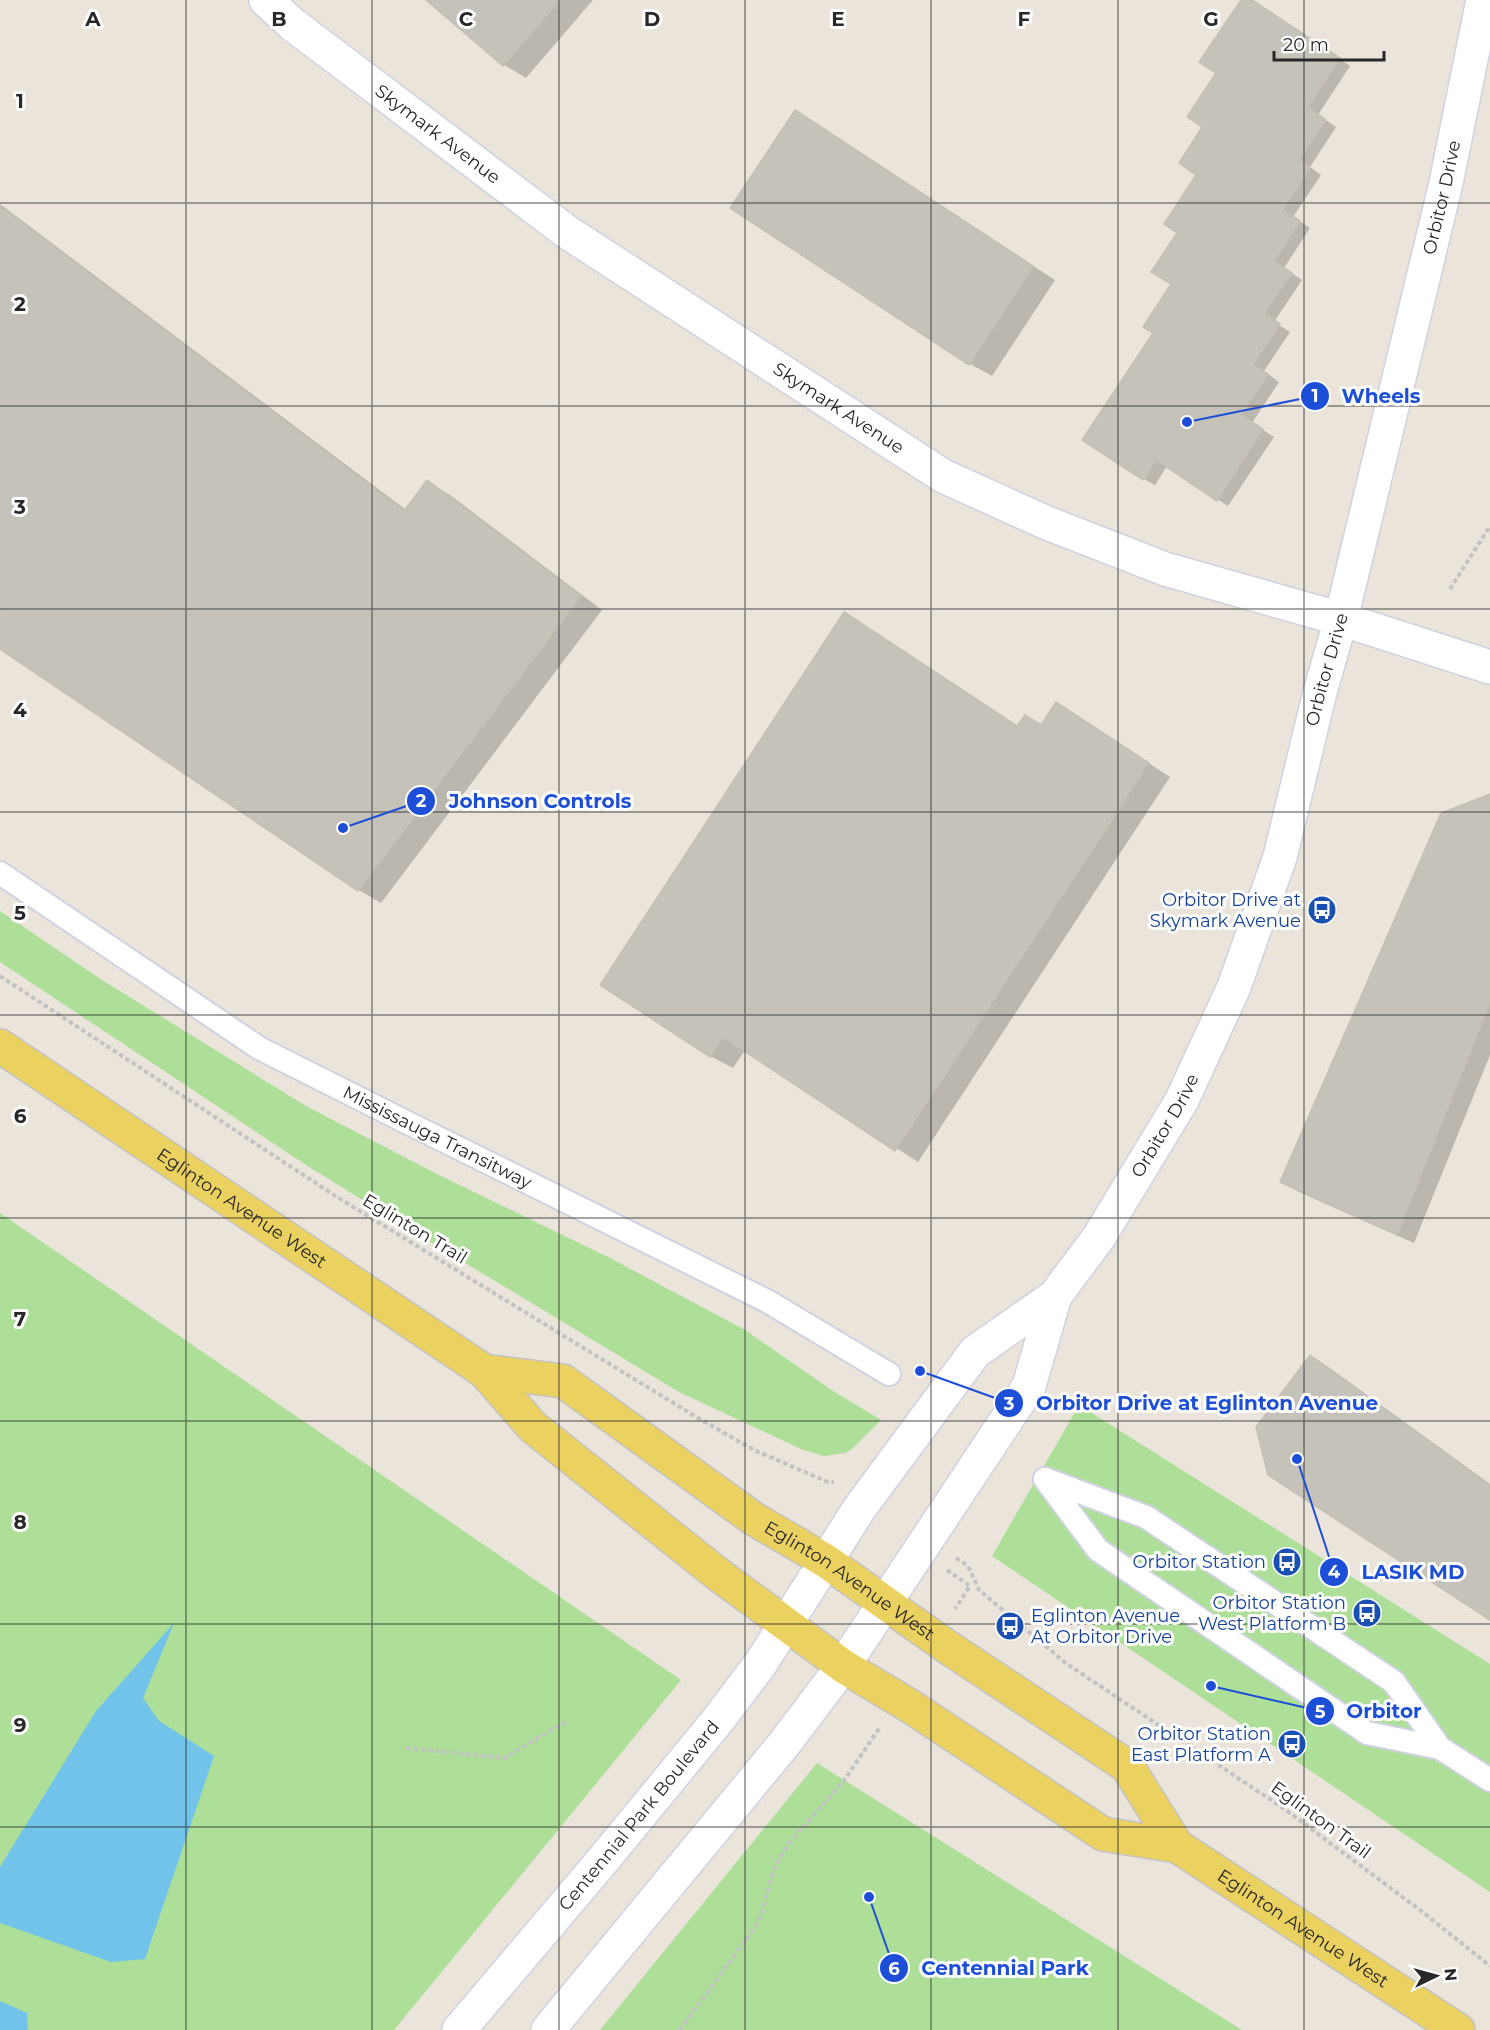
<svg xmlns="http://www.w3.org/2000/svg" width="1490" height="2030" font-family="Montserrat,sans-serif">
<rect width="100%" height="100%" fill="#eae4da"/>
<path fill="#addf99" d="M0,911L102,980L306,1106L437,1174L610,1258L745,1330L833,1391L881,1420L852,1449L845,1453L824,1456L801,1449L679,1392L437,1246L309,1167L0,962Z
M0,1213L681,1680L394,2030H0Z
M1079,1405L1490,1664V1892L992,1556Z
M817,1763L1242,2030H600Z"/>
<path fill="#71c3e9" d="M174,1623L143,1698L159,1721L214,1756L145,1959L111,1962L0,1923V1867L96,1711Z
M0,2001L27,2013L28,2030H0Z"/>
<path fill="#0003" d="M429,0H593L526,78L504,65Z
M1242,0H1251L1256,3L1350,66L1318,115L1336,127L1310,167L1321,175L1293,217L1310,228L1284,268L1302,280L1274,322L1290,332L1264,371L1279,382L1252,423L1274,437L1228,506L1167,466L1155,485L1144,479L1155,333L1173,284L1179,232L1198,175L1204,127L1218,72Z
M795,112L1055,280L992,376L970,364Z
M0,204L406,510L427,482L450,495L602,610L381,903L359,890L0,647Z
M845,614L1018,727L1042,726L1078,717L1170,777L918,1162L745,1050L733,1068L710,1056Z
M1490,795V1055L1414,1243L1299,1192L1282,1182Z
M1311,1356L1327,1366L1490,1484V1618Z"/>
<path fill="#c5c2b9" stroke="#c5c0b4" stroke-width="1.5" d="M426,0H560L503,66Z
M1241,0H1252L1340,58L1308,107L1326,120L1299,160L1310,168L1283,210L1300,221L1274,261L1292,273L1264,314L1280,324L1253,364L1268,374L1241,415L1263,429L1217,501L1156,460L1143,480L1082,440L1153,333L1143,327L1171,284L1151,272L1177,233L1164,224L1196,175L1179,163L1202,127L1187,117L1216,73L1199,62Z
M795,110L1033,266L969,365L730,208Z
M0,206L404,511L427,480L581,596L358,891L0,649Z
M844,612L1017,726L1025,715L1041,725L1056,702L1149,763L895,1151L723,1037L710,1057L600,985Z
M1490,794V1003L1397,1235L1280,1182L1441,813Z
M1310,1355L1490,1485V1620L1268,1475L1256,1427Z"/>
<g fill="none" stroke-linecap="round" stroke-linejoin="round">
<g stroke="#d0d2e1" stroke-width="26">
<g id="lane">
<path id="s1" d="M0,873L259,1048L408,1123L767,1301L889,1374"/>
<path d="M1045,1479L1146,1517L1394,1682L1440,1748L1490,1780"/>
<path d="M1045,1479L1098,1550L1367,1733L1440,1748"/>
</g>
</g>
<g stroke="#d0d2e1" stroke-width="36">
<g id="street">
<path id="s2" d="M266,0L292,24L567,232L943,476L1047,523L1165,569L1341,619L1490,667"/>
</g>
</g>
<g stroke="#d0d2e1" stroke-width="36">
<g id="secondary">
<path id="s3" d="M459,2030L603,1860L718,1720L761,1663L859,1509L975,1352L1055,1296L1099,1237L1182,1100L1234,987L1280,857L1320,692L1341,619L1446,183L1483,0"/>
<path d="M548,2030L784,1744L843,1666L1029,1386L1055,1296"/>
</g>
</g>
<g stroke="#c3c3c3" stroke-width="36">
<g id="primary">
<path id="s4" d="M0,1046L484,1371L533,1427L719,1575L843,1666L910,1706L1103,1834L1177,1846L1458,2030"/>
<path id="s5" d="M484,1371L563,1381L754,1519L826,1561L946,1646L1127,1766L1177,1846"/>
</g>
</g>
<path stroke="#c3c3c3" stroke-width="4" stroke-dasharray="4.5 3" stroke-linecap="butt" d="M1450,589L1490,526
M0,976L337,1197L693,1415L754,1450L828,1482H834
M956,1558L968,1566L979,1590L1067,1664L1283,1808L1420,1910L1490,1966
M947,1570L970,1586L955,1609
M406,1748L504,1758L565,1722
M680,2030L755,1927L761,1916L774,1868L790,1842L843,1782L880,1727"/>
<use href="#lane" stroke="#fff" stroke-width="22"/>
<use href="#street" stroke="#fff" stroke-width="33"/>
<use href="#secondary" stroke="#fff" stroke-width="33"/>
<use href="#primary" stroke="#ead160" stroke-width="33"/>
</g>
<path fill="none" stroke="#282828" stroke-width="1.5" stroke-opacity="0.55" d="M186,0V2030M372,0V2030M559,0V2030M745,0V2030M931,0V2030M1118,0V2030M1304,0V2030M0,203H1490M0,406H1490M0,609H1490M0,812H1490M0,1015H1490M0,1218H1490M0,1421H1490M0,1624H1490M0,1827H1490"/>
<defs>
<g id="bus-disc" transform="scale(1.5)"><circle r="9.5" fill="#1a4fb4" stroke="#fff"/><path d="M-5-6H5V4H4V6H2V4H-2V6H-4V4H-5ZM-3.5-4V0h7V-4ZM-3.5 1.2v1.5H-2V1.2ZM2 1.2v1.5H3.5V1.2Z" fill="#fff"/></g>
</defs>
<g fill-rule="evenodd">
<use href="#bus-disc" x="1322" y="910"/>
<use href="#bus-disc" x="1287" y="1562"/>
<use href="#bus-disc" x="1367" y="1613"/>
<use href="#bus-disc" x="1010" y="1626"/>
<use href="#bus-disc" x="1292" y="1744"/>
</g>
<g text-anchor="middle" stroke-width="6" stroke-linejoin="round" paint-order="stroke">
<g font-size="18" fill="#282828" stroke="#fff">
<text dy="6" stroke="none"><textPath href="#s2" startOffset="218">Skymark Avenue</textPath></text>
<text dy="6" stroke="none"><textPath href="#s3" startOffset="2126">Orbitor Drive</textPath></text>
<text dy="6" stroke="none"><textPath href="#s2" startOffset="704">Skymark Avenue</textPath></text>
<text dy="6" stroke="none"><textPath href="#s3" startOffset="1640">Orbitor Drive</textPath></text>
<text dy="6" stroke="none"><textPath href="#s3" startOffset="1154">Orbitor Drive</textPath></text>
<text dy="6" stroke="none"><textPath href="#s1" startOffset="512">Mississauga Transitway</textPath></text>
<text dy="6" stroke="none"><textPath href="#s4" startOffset="291">Eglinton Avenue West</textPath></text>
<text transform="translate(415 1229) rotate(31)" y="6">Eglinton Trail</text>
<text dy="6" stroke="none"><textPath href="#s5" startOffset="429">Eglinton Avenue West</textPath></text>
<text dy="6" stroke="none"><textPath href="#s3" startOffset="280">Centennial Park Boulevard</textPath></text>
<text transform="translate(1321 1820) rotate(36)" y="6">Eglinton Trail</text>
<text dy="6" stroke="none"><textPath href="#s4" startOffset="1584">Eglinton Avenue West</textPath></text>
</g>
<g font-size="18" fill="#164399" stroke="#fff" text-anchor="end">
<text x="1301" y="906">Orbitor Drive at<tspan x="1301" dy="21">Skymark Avenue</tspan></text>
<text x="1266" y="1568">Orbitor Station</text>
<text x="1346" y="1609">Orbitor Station<tspan x="1346" dy="21">West Platform B</tspan></text>
<text x="1031" y="1622" text-anchor="start">Eglinton Avenue<tspan x="1031" dy="21">At Orbitor Drive</tspan></text>
<text x="1271" y="1740">Orbitor Station<tspan x="1271" dy="21">East Platform A</tspan></text>
</g>
</g>
<g font-size="20" text-anchor="middle" font-weight="bold" fill="#282828" stroke="#fff" stroke-width="6" stroke-linejoin="round" paint-order="stroke">
<text x="93" y="26">A</text>
<text x="279" y="26">B</text>
<text x="466" y="26">C</text>
<text x="652" y="26">D</text>
<text x="838" y="26">E</text>
<text x="1024" y="26">F</text>
<text x="1211" y="26">G</text>
<text x="20" y="108">1</text>
<text x="20" y="311">2</text>
<text x="20" y="514">3</text>
<text x="20" y="717">4</text>
<text x="20" y="920">5</text>
<text x="20" y="1123">6</text>
<text x="20" y="1326">7</text>
<text x="20" y="1529">8</text>
<text x="20" y="1732">9</text>
</g>
<path fill="none" stroke="#1d4ed8" stroke-width="2" d="M1187 422L1315 396M343 828L421 801M920 1371L1009 1403M1297 1459L1334 1572M1211 1686L1320 1711M869 1897L894 1968"/>
<g fill="#1d4ed8" stroke="#fff" stroke-width="2">
<circle cx="1187" cy="422" r="6"/>
<circle cx="343" cy="828" r="6"/>
<circle cx="920" cy="1371" r="6"/>
<circle cx="1297" cy="1459" r="6"/>
<circle cx="1211" cy="1686" r="6"/>
<circle cx="869" cy="1897" r="6"/>
<circle cx="1315" cy="396" r="15"/>
<circle cx="421" cy="801" r="15"/>
<circle cx="1009" cy="1403" r="15"/>
<circle cx="1334" cy="1572" r="15"/>
<circle cx="1320" cy="1711" r="15"/>
<circle cx="894" cy="1968" r="15"/>
</g>
<g font-size="18" text-anchor="middle" font-weight="bold" fill="#fff">
<text x="1315" y="402">1</text>
<text x="421" y="807">2</text>
<text x="1009" y="1410">3</text>
<text x="1334" y="1578">4</text>
<text x="1320" y="1718">5</text>
<text x="894" y="1975">6</text>
</g>
<g font-size="20" text-anchor="middle" font-weight="bold" fill="#1d4ed8" stroke="#fff" stroke-width="6" stroke-linejoin="round" paint-order="stroke">
<text x="1381" y="403">Wheels</text>
<text x="540" y="808">Johnson Controls</text>
<text x="1207" y="1410">Orbitor Drive at Eglinton Avenue</text>
<text x="1413" y="1579">LASIK MD</text>
<text x="1384" y="1718">Orbitor</text>
<text x="1005" y="1975">Centennial Park</text>
</g>
<g transform="translate(1436 1976) rotate(85)" stroke="#ffffff" stroke-width="4.5" paint-order="stroke">
<path d="M0-4.5L10 22L0 15L-10 22Z" fill="#282828"/>
<text y="-9" font-size="16" font-weight="bold" text-anchor="middle" fill="#282828">N</text>
</g>
<path d="M1274 51v9h110v-9" fill="none" stroke="#282828" stroke-width="3"/>
<text x="1283" y="51" font-size="18" fill="#282828" stroke="#ffffff" stroke-width="4.5" paint-order="stroke">20 m</text>
</svg>
